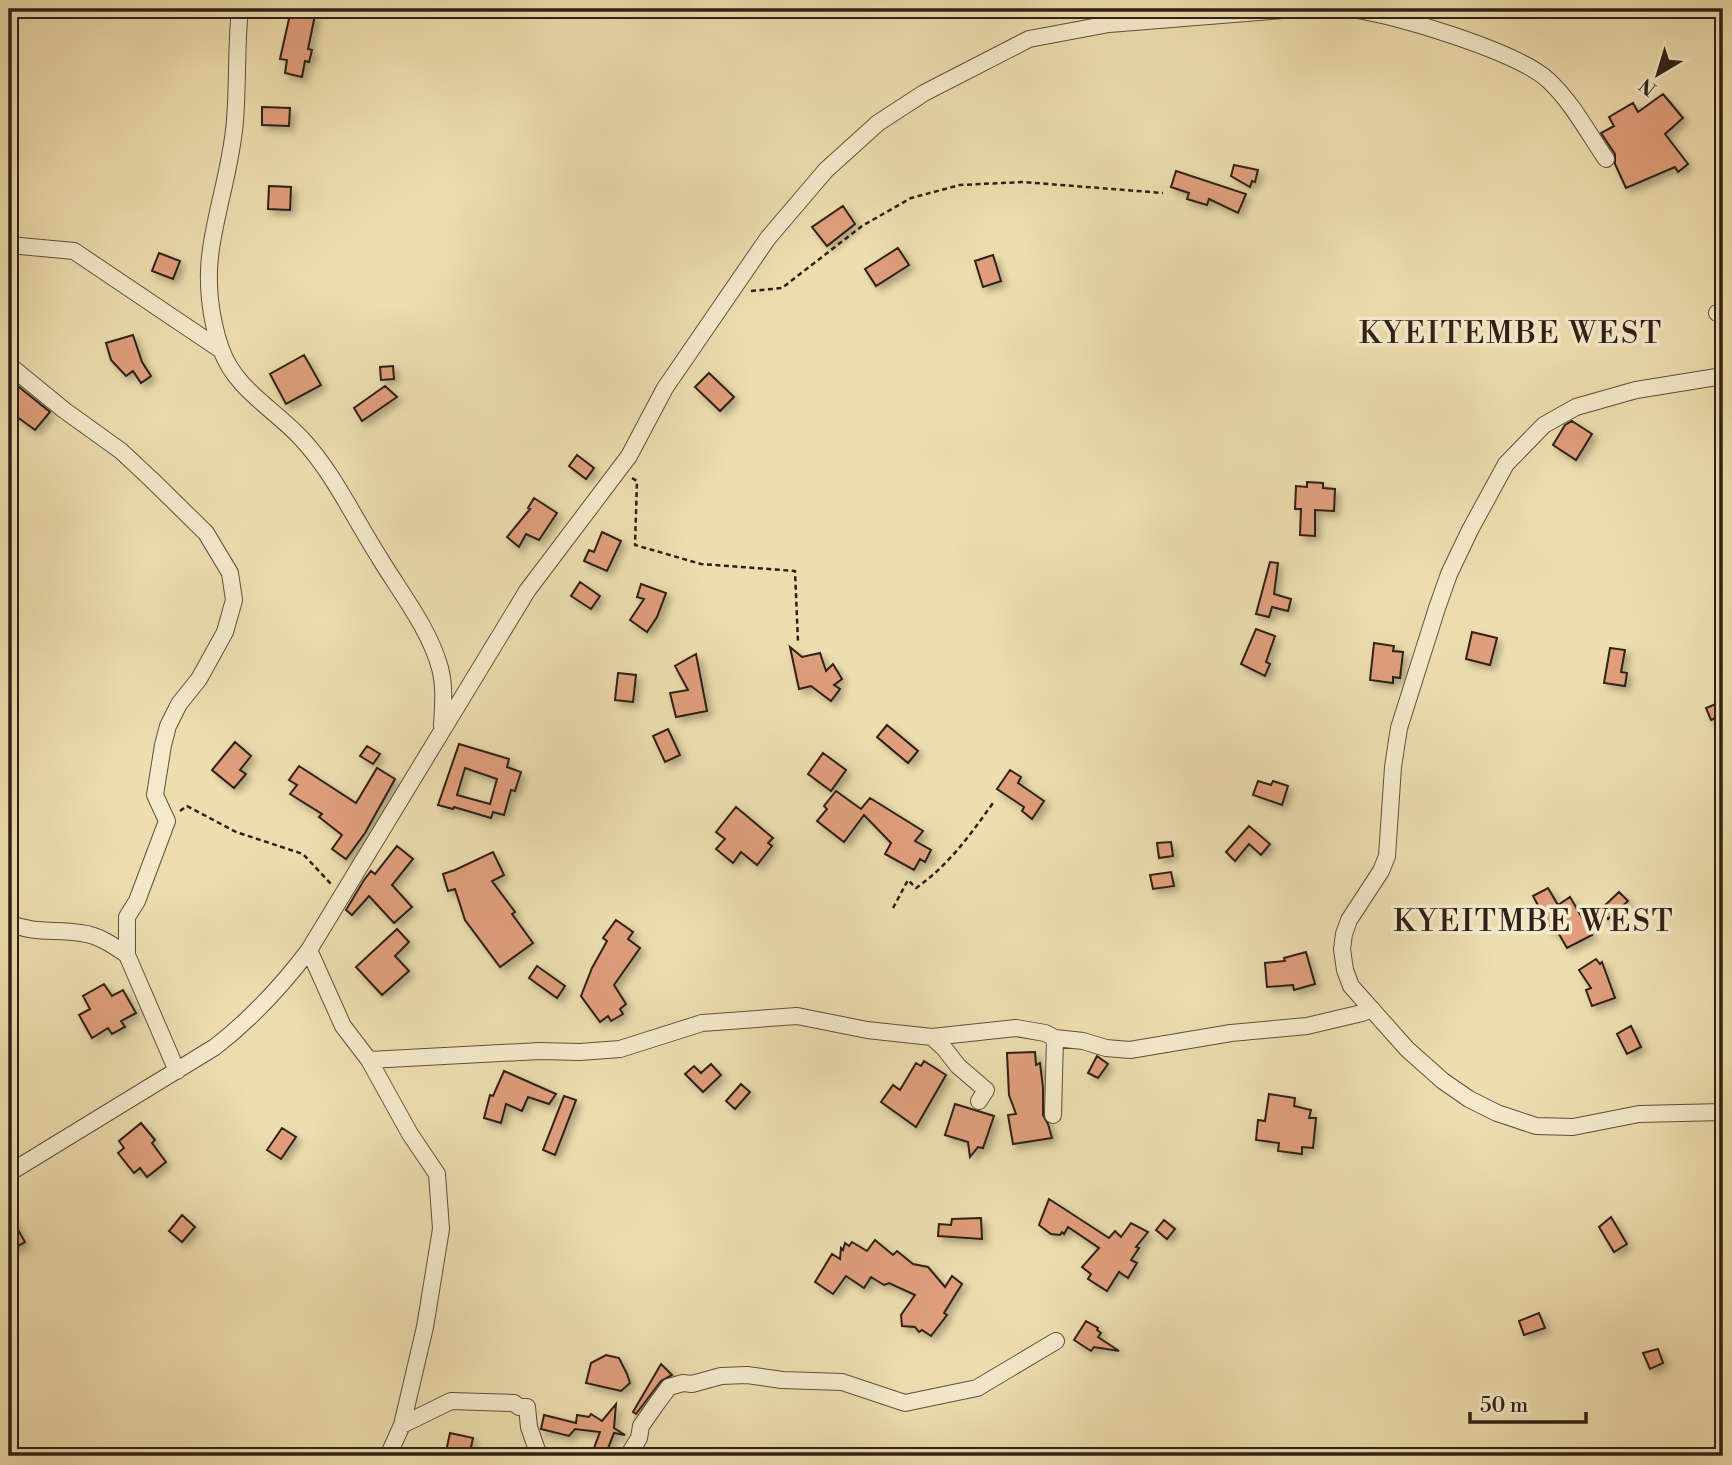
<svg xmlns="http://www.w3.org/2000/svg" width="1732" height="1465" font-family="'Libre Bodoni',serif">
<defs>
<filter id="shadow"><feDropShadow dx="4.5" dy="4.5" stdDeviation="3.5" flood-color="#0004"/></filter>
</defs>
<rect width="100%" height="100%" fill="#eedeaf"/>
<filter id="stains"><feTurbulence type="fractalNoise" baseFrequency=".00286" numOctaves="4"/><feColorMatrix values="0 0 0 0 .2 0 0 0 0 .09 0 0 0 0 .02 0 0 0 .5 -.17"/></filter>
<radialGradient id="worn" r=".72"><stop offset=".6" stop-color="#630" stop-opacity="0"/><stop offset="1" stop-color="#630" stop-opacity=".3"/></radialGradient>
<path fill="#e09e7b" stroke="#2e2016" stroke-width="2" fill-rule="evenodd" filter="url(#shadow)" d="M291,10L315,15L308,49L312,50L309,62L305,61L302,77L285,73L287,60L280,59Z
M1663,94L1683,118L1665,134L1688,164L1678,172L1675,167L1626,188L1615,164V154L1601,133L1614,126L1609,117L1633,103L1638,112Z
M262,107L290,108L289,126L262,125Z
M1234,165L1258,170L1255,182L1252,181L1250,187L1231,176Z
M1176,171L1246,194L1238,213L1209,199L1207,205L1187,199L1189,193L1171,187Z
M269,186L291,187L290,210L268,209Z
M843,206L855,224L827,246L812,227Z
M898,248L909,265L876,286L865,269Z
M159,253L180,261L173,279L152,271Z
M993,255L1001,281L983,287L975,261Z
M133,335L142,362L151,376L141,383L133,371L126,376L111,360L106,343Z
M304,355L321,385L286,404L270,374Z
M393,366L394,379L381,380L380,367Z
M709,373L734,397L720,411L695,387Z
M9,379L50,412L35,430L9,411Z
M385,386L397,397L362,421L354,408Z
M1572,421L1592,434L1576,460L1553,445L1565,425Z
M577,455L594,468L586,479L569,466Z
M1307,482L1323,483V488L1335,489L1334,511L1315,510V536L1300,535L1301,509H1295L1296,486L1307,487Z
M534,498L557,513L539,540L526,534L519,547L507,537L530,509L528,508Z
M602,532L621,541L607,571L584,561L589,550L594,552Z
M1270,562L1278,563L1274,594L1291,599L1288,611L1272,607L1269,617L1256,614Z
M580,582L600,596L591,609L571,596Z
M641,584L666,593L657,617L647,632L630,620L644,599L637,597Z
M1256,629L1275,636L1266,662L1270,664L1265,676L1241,664Z
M1472,632L1497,638L1490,665L1466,659Z
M1374,643L1394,646L1393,651L1403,652L1400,678L1393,677V683L1370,680Z
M790,647L802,657L820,653L826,671L833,664L842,679L834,685L840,689L831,701L811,686L799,689Z
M1610,648L1625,650L1621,672L1627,673L1625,686L1604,683Z
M696,654L707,711L676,717L670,693L688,690L675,666Z
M618,673L636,675L633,702L615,700Z
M1723,701V715L1711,720L1706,708Z
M887,725L918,751L908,763L877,737Z
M668,729L680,755L665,762L653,736Z
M235,742L251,756L240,770L246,774L234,788L212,770Z
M459,744L509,759L507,767L521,772L515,791L511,790L504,815L493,812L491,818L454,807L453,809L438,805ZM465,768L497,779L490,804L457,795Z
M367,746L380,754L373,764L360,756Z
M823,753L846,770L831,791L808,774Z
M299,766L356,803L377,768L395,779L365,833L346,859L332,849L342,835L319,817L322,814L290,794L297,785L289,780Z
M1010,770L1021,777L1018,783L1044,801L1032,819L1022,811L1024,807L997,789Z
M1258,781L1271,785L1273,781L1288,786L1282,805L1253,795Z
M836,791L861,809L870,798L923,831L915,841L931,850L925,862L920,859L914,870L885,854L891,843L864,815L844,842L817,821L827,809L824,806Z
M736,807L773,838L768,843L772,846L757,865L741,852L733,863L716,849L725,839L716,832Z
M1249,826L1270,844L1261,855L1249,844L1235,861L1226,852Z
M1171,842L1173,856L1159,858L1157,843Z
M397,846L413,859L392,885L412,907L394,923L369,896L352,915L346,910L364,880L371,871L375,874Z
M493,852L504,875L492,881L515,912L512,914L533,943L500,967L465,920L455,889L448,891L443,874L455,870Z
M1171,872L1174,886L1153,889L1150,875Z
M1548,888L1558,905L1570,897L1592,935L1567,948L1556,929L1552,932L1533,896Z
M1619,892L1628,901L1608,919L1600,910Z
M616,920L633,932L628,939L640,948L614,985L626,1004L620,1009L623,1014L611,1021L608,1016L600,1022L581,996L592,968L607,941L603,938Z
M397,929L409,942L395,956L409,971L382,995L356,967Z
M1306,952L1315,984L1294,990L1293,985L1267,987L1265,963L1285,961L1284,958Z
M1596,959L1600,964L1602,962L1615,998L1592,1006L1586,990L1591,988L1579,970Z
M537,966L565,986L557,998L529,978Z
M104,984L112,996L123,990L136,1013L121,1021L125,1027L112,1034L108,1028L92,1038L79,1015L90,1009L83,996Z
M1631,1026L1641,1047L1627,1054L1617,1034Z
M1035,1052L1036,1065L1040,1063L1043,1088V1115L1048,1124L1052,1138L1013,1144L1008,1115L1016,1114L1009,1095L1007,1053Z
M1097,1056L1108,1064L1098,1078L1088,1073Z
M924,1061L946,1075L916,1127L881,1102L893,1085L900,1090L916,1063L921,1066Z
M711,1064L721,1075L703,1092L685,1074L694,1066L701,1073Z
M504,1071L556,1094L549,1104L528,1097L522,1111L506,1104L501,1123L484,1118L490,1095L493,1096Z
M741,1084L750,1092L735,1109L726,1101Z
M1269,1094L1295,1098L1294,1106L1311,1110L1309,1118H1316L1313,1148L1302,1147V1154L1278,1151L1279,1143L1256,1140L1258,1120L1265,1121Z
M564,1096L576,1100L555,1155L543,1150Z
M955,1104L994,1116L983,1148L978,1147L970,1157L968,1142L945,1135Z
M141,1123L155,1140L152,1143L166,1162L147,1177L140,1168L134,1173L118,1153L124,1148L119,1141Z
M282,1128L296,1137L281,1159L267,1150Z
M1049,1199L1109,1238L1115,1231L1121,1237L1131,1223L1148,1232L1136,1247L1139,1248L1131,1260L1137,1263L1128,1278L1119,1272L1107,1291L1088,1279L1091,1274L1082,1267L1099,1248L1068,1227L1064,1234L1062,1232L1060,1235L1051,1234L1039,1225Z
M9,1214L25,1242L9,1251Z
M182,1215L195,1227L182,1242L169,1231Z
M1611,1217L1627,1244L1614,1252L1599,1227Z
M981,1218L982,1239L938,1236L939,1224L951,1225L952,1219Z
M1164,1220L1175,1229L1167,1239L1156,1230Z
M875,1240L893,1255L897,1251L913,1264L928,1267L945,1287L952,1276L962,1284L944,1313L947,1315L931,1336L922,1330L919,1332L915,1327L902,1326L901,1315L915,1295L889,1283L884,1285L871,1277L864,1288L846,1276L833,1294L815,1282L832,1254L840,1259L841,1248L843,1250L845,1243L849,1246L852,1242L867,1251Z
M1539,1313L1545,1328L1524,1335L1519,1321Z
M1086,1321L1098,1328L1097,1330L1101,1333L1098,1337L1119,1351L1094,1347L1091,1351L1074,1340Z
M1658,1349L1663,1363L1650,1369L1643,1353Z
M606,1355L619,1358L627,1374L630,1383L621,1391L586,1383L591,1363Z
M661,1364L672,1375L661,1381L636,1414L633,1412Z
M616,1404L614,1428L625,1435L614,1433L605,1456H591L600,1432L575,1429L569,1436L541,1429L544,1415L576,1423L577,1415L589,1417L591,1414L602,1421Z
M450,1433L473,1438L469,1456H445Z"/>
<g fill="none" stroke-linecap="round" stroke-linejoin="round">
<g stroke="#5e503c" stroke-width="18">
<path id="minor" d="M240,9C236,46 238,83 235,120C232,164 217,206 211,249C206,281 210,318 221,349C235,389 273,408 301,438C333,472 354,518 379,557C400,592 429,628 440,668C445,687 443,706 442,726
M1351,9C1394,14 1518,52 1548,80C1572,102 1588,133 1606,159
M9,245L74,251L221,350
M1717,313L1723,312
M9,365L64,410L121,451L152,480L206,533L230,573L234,600L225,632L199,679L179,704L168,726L163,745L155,795L167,821L137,901L127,917V955
M1723,376L1636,390L1576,407L1544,425L1506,464L1470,530L1449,574L1437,608L1399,728L1393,767L1387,856L1381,871L1349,920L1344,934L1342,949L1345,970L1351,986L1407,1049L1443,1081L1469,1099L1497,1113L1536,1126L1573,1127L1639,1114L1723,1112
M9,923C34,934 55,929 81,933C98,935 113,945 127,955L177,1071
M309,950L343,1026L369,1060L410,1134L437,1174L441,1229L425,1327L402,1425L388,1456
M932,1037L944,1048L958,1066L986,1090L979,1101
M369,1060L540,1051L580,1052L620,1049L702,1023L797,1016L867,1030L932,1037L1016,1028L1045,1033L1055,1038L1083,1041L1106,1048L1130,1050L1231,1033L1307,1026L1362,1013L1372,1009
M1053,1115L1055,1038
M9,1173L215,1047C251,1019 281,987 309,950L527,591L629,456L665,388L768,238L826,170L878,123L924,93L1029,39L1109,24L1296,9
M402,1425L451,1401L514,1403L519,1407H527L529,1427L539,1456
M628,1456L639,1438L641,1426L655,1406L669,1387L683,1383L692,1384L721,1376L747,1375L782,1380L842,1382L905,1403L977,1388L1056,1341"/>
</g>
<path stroke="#2e2016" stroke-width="2.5" stroke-dasharray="5 3.5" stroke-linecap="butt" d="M751,291L782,288L862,226L911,198L960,185L1023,182L1163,193
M632,478L637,481L635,545L701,564L795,571L798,642
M180,811L187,806L236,832L303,854L331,884
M893,908L908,880L916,888C949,865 970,835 993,803"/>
<use href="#minor" stroke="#f4eacb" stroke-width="16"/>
</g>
<g text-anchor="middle" stroke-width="7" stroke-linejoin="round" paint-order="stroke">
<g font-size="30" letter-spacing="2" fill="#2e2016" stroke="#f4eacb">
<text x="1511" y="343">KYEITEMBE WEST</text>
<text x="1534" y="931">KYEITMBE WEST</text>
</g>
</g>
<rect width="1732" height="1465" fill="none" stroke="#eedeaf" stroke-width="35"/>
<rect x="10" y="10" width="1711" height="1444" fill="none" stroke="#2e2016" stroke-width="3.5"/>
<rect x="18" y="18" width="1697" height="1430" fill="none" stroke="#2e2016" stroke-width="2"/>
<g transform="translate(1658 74) rotate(218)" stroke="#f4eacb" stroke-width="5" paint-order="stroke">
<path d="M0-5L12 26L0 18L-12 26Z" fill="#2e2016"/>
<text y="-10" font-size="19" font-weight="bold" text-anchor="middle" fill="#2e2016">N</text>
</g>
<path d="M1470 1412v10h116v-10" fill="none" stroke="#2e2016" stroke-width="3.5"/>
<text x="1480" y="1412" font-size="21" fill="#2e2016" stroke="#f4eacb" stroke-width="5" paint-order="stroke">50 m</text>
<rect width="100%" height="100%" filter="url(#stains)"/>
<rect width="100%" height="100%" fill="url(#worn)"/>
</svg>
